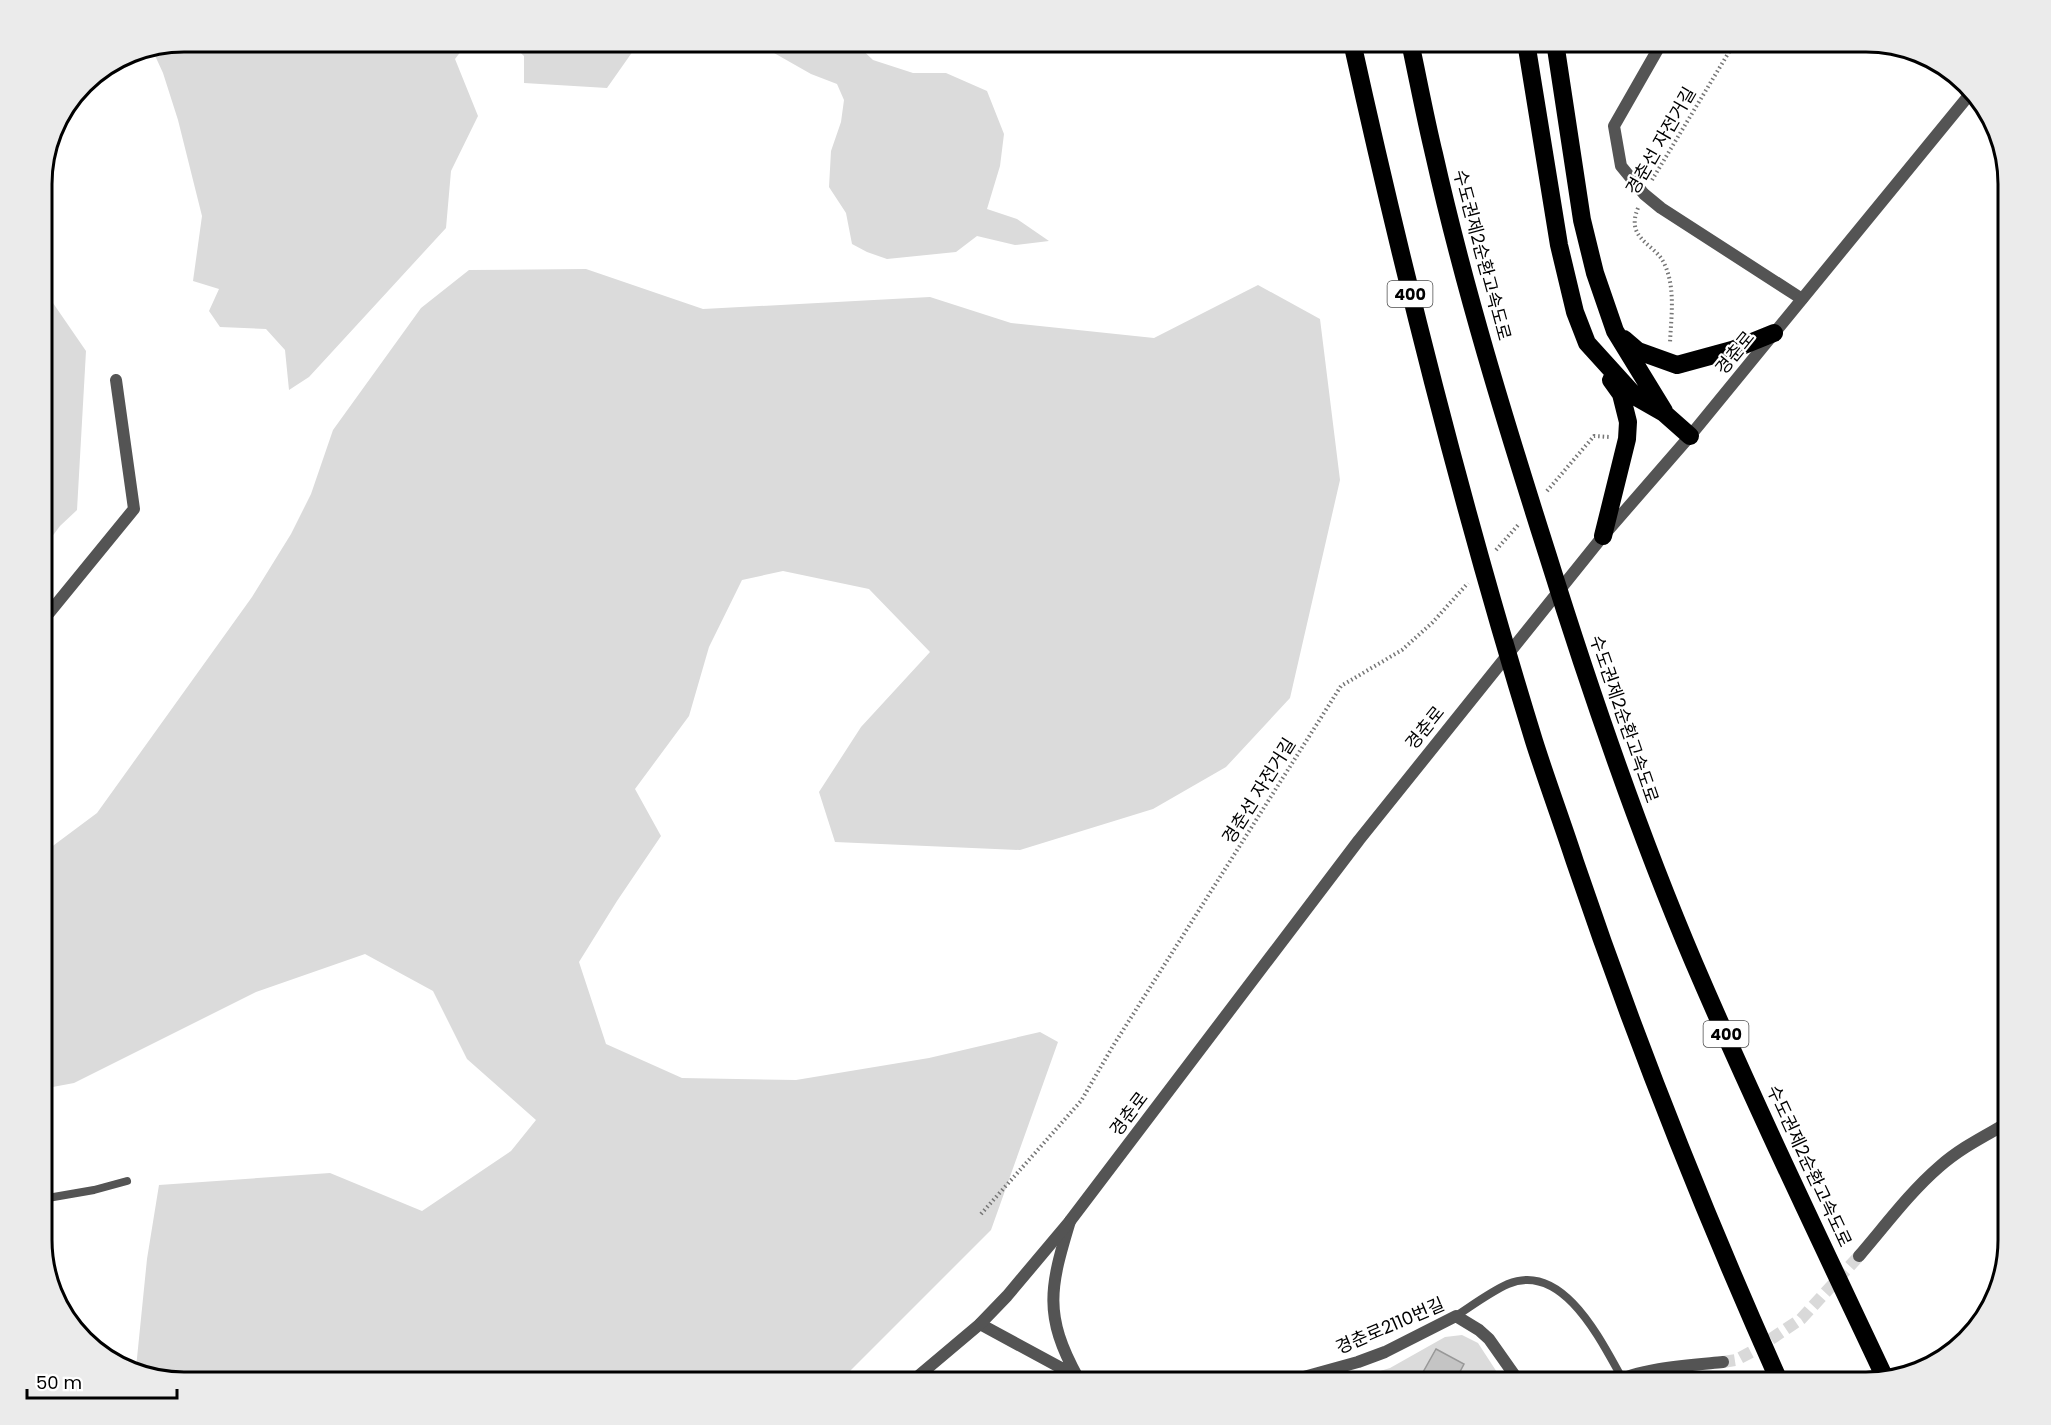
<svg xmlns="http://www.w3.org/2000/svg" width="2051" height="1425" font-family="Poppins,'Noto Sans KR',sans-serif">
<rect width="100%" height="100%" fill="#fff"/>
<path fill="#dbdbdb" d="M185,42H468L455,59L478,116L451,171L446,228L309,377L289,390L285,350L266,329L220,327L209,311L219,289L193,281L202,216L178,120L163,73L152,49L142,50Z
M509,42H631L633,51L607,88L524,83V56Z
M770,42H854L873,60L913,73H946L987,91L1004,134L1000,166L987,209L1017,219L1049,241L1015,245L977,236L956,252L887,259L867,252L852,244L846,213L829,187L831,151L841,122L844,100L837,84L811,74L767,49Z
M586,269L703,309L930,297L1011,323L1154,338L1258,285L1320,319L1340,480L1290,698L1226,767L1153,809L1020,850L835,842L819,792L861,727L930,652L869,589L783,571L742,580L709,647L689,716L635,789L661,836L617,901L579,962L606,1044L682,1078L796,1080L929,1058L1040,1032L1058,1042L991,1230L838,1383H185L136,1368L147,1259L159,1185L330,1173L422,1211L511,1151L536,1120L467,1059L433,991L365,954L256,992L74,1083L42,1089V854L97,813L252,597L291,534L311,494L333,430L421,308L469,270Z
M42,287L86,351L77,510L60,526L42,550Z
M1462,1335L1478,1343L1504,1383H1341L1390,1368L1445,1337Z"/>
<path fill="#c4c4c4" stroke="#989898" stroke-width="1.5" d="M1436,1349L1464,1364L1454,1383H1439L1422,1374Z"/>
<g fill="none" stroke-linecap="round" stroke-linejoin="round">
<path stroke="#d9d9d9" stroke-width="12" stroke-dasharray="12 6" stroke-linecap="butt" d="M1723,1362L1736,1360L1753,1351L1801,1319L1859,1256"/>
<path stroke="#767676" stroke-width="4" stroke-dasharray="1.5 3" stroke-linecap="butt" d="M1652,180L1735,42
M1638,208C1625,239 1654,243 1664,263C1676,288 1671,317 1670,343
M1547,491L1594,436L1610,437
M1496,550L1519,524
M981,1214L1081,1101L1113,1046L1341,686L1402,650L1432,623L1468,583"/>
<path stroke="#545454" stroke-width="8" d="M42,1199L94,1190L127,1181
M1456,1316C1473,1305 1490,1292 1508,1284C1563,1261 1601,1341 1622,1378"/>
<path stroke="#545454" stroke-width="12" d="M1662,42L1614,126L1621,166L1644,194L1661,208L1802,299
M42,617L49,613L134,509L116,380
M1070,1221C1050,1287 1043,1315 1078,1378
M1859,1256C1885,1226 1909,1193 1939,1167C1960,1148 1985,1136 2009,1122
M980,1324L1089,1383
M1282,1383L1358,1362L1385,1352L1456,1316L1479,1330L1489,1339L1520,1383
M1614,1383C1639,1368 1693,1365 1723,1362"/>
<path stroke="#545454" stroke-width="12" d="M910,1383L980,1324L1007,1296L1070,1221L1359,840L1603,536L1690,436L1970,94"/>
<path stroke="#000" stroke-width="18" d="M1352,42C1404,277 1463,511 1534,741C1547,782 1562,822 1575,862C1635,1039 1704,1213 1780,1383
M1410,42C1418,79 1425,117 1434,154C1464,288 1505,421 1547,553C1590,691 1637,829 1694,963C1754,1103 1820,1240 1885,1378
M1526,42L1559,245L1575,312L1587,343L1636,397L1664,413L1690,436
M1555,42L1582,220L1595,273L1615,331L1664,411
M1624,339L1638,351L1677,365L1732,350L1774,333
M1603,536L1627,439L1628,422L1621,394L1611,380"/>
</g>
<g text-anchor="middle" stroke-width="4.5" stroke-linejoin="round" paint-order="stroke">
<g fill="#fff" stroke="#4c4c4c" stroke-width="1.5">
<rect x="1387.5" y="281" width="45" height="26" rx="4.5"/>
<rect x="1703.5" y="1021" width="45" height="26" rx="4.5"/>
</g>
<g font-size="16" font-weight="bold" fill="#000">
<text x="1410" y="300">400</text>
<text x="1726" y="1040">400</text>
</g>
<g font-size="18" fill="#000" stroke="#fff">
<text transform="translate(1661 141) rotate(-60)" y="6">경춘선 자전거길</text>
<text transform="translate(1482 255) rotate(75)" y="6">수도권제2순환고속도로</text>
<text transform="translate(1735 353) rotate(-51)" y="6">경춘로</text>
<text transform="translate(1624 719) rotate(71)" y="6">수도권제2순환고속도로</text>
<text transform="translate(1425 728) rotate(-51)" y="6">경춘로</text>
<text transform="translate(1259 791) rotate(-58)" y="6">경춘선 자전거길</text>
<text transform="translate(1129 1114) rotate(-53)" y="6">경춘로</text>
<text transform="translate(1809 1166) rotate(65)" y="6">수도권제2순환고속도로</text>
<text transform="translate(1390 1326) rotate(-23)" y="6">경춘로2110번길</text>
</g>
</g>
<path d="M0 0H2051V1425H0ZM184 52H1866A132 132 0 0 1 1998 184V1240A132 132 0 0 1 1866 1372H184A132 132 0 0 1 52 1240V184A132 132 0 0 1 184 52Z" fill="#ebebeb" fill-rule="evenodd"/>
<path fill="none" stroke="#000" stroke-width="3" d="M184 52H1866A132 132 0 0 1 1998 184V1240A132 132 0 0 1 1866 1372H184A132 132 0 0 1 52 1240V184A132 132 0 0 1 184 52Z"/>
<path d="M27 1389v9h150v-9" fill="none" stroke="#000000" stroke-width="3"/>
<text x="36" y="1389" font-size="18" fill="#000000" stroke="#ffffff" stroke-width="4.5" paint-order="stroke">50 m</text>
</svg>
